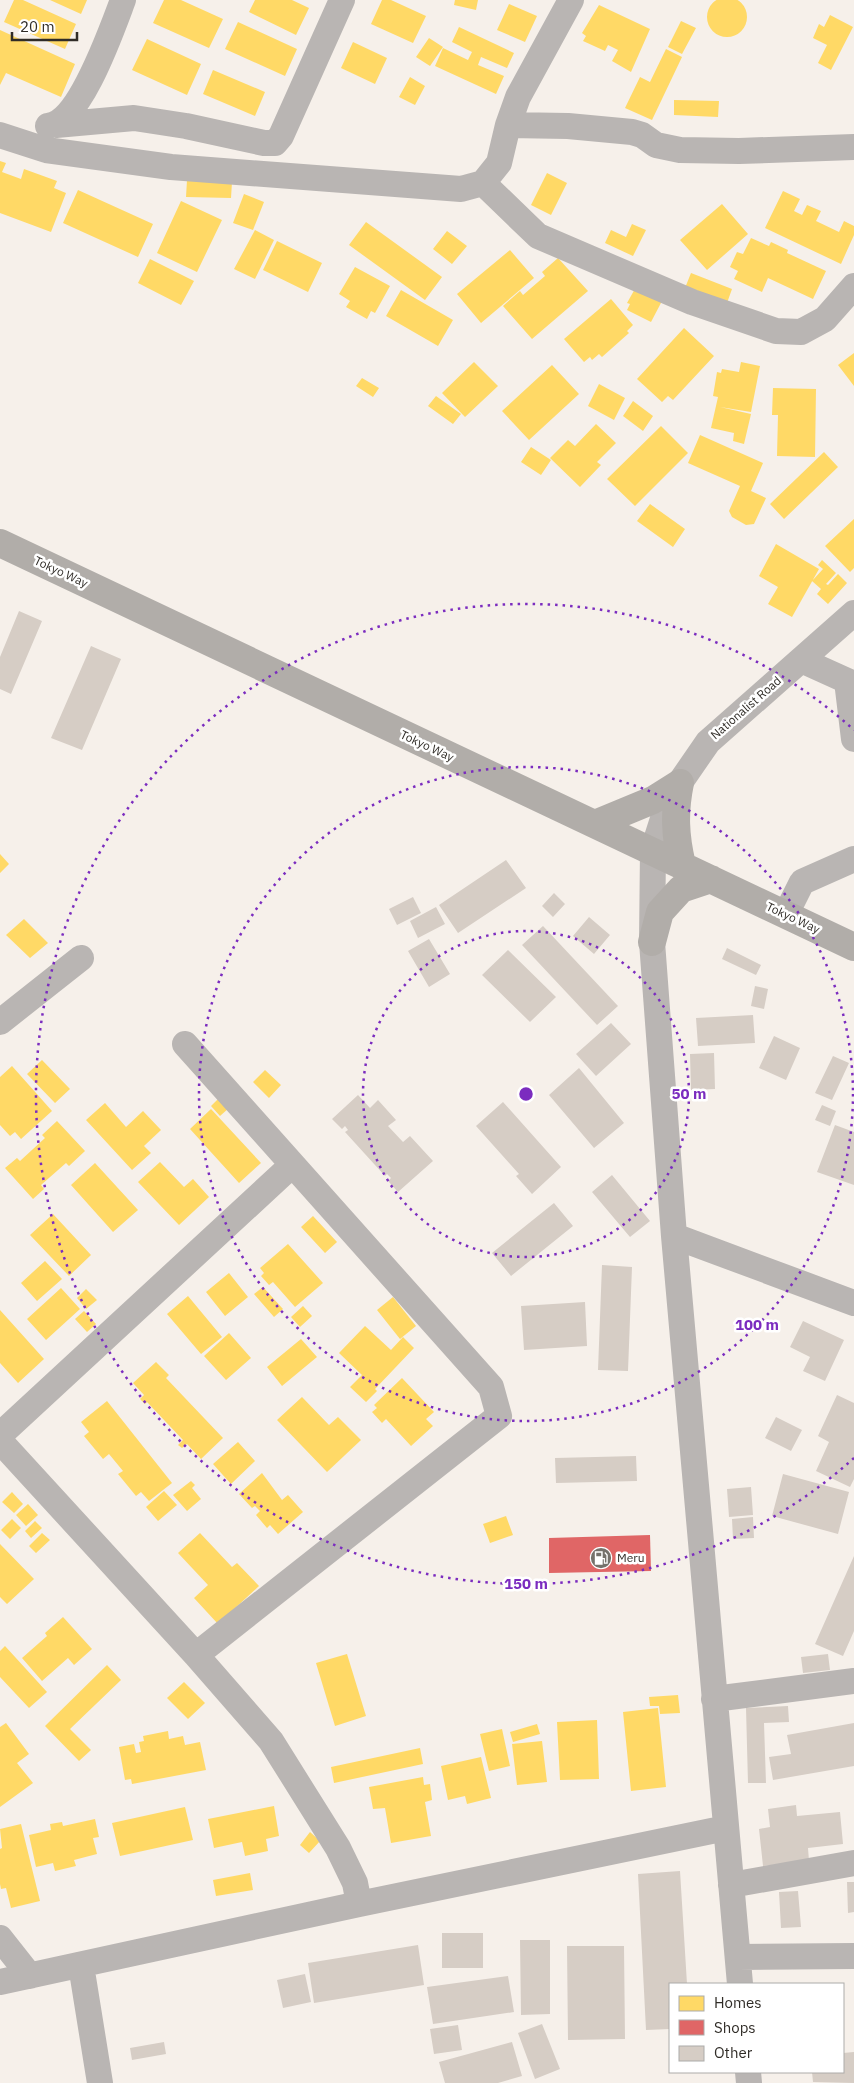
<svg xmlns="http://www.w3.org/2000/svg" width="854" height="2083" font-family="'IBM Plex Sans',sans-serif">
<rect width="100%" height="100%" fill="#f6f0ea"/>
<path fill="#ffd966" d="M707 17a20 20 0 1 1 40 0a20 20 0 1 1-40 0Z
M14,0H23L76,24L65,49L4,22Z
M50,0H87L81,14Z
M164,0H181L223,19L209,48L153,23Z
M255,0H292L309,8L296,35L249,12Z
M382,0H391L426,16L413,43L371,24Z
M455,0H478L476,10L454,5Z
M509,4L537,16L525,42L497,30Z
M599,5L650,29L631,72L612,61L618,50L608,45L605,51L583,41L586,36L582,33Z
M830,15L853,27L831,70L818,63L827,45L813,38L819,24L824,27Z
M681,21L696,28L682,54L668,47Z
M238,22L297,49L285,76L225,49Z
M459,27L514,53L507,68L481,57L478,65L504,76L496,94L435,66L443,48L468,60L472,52L452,42Z
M0,30L75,64L61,97L6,73L0,85Z
M429,38L443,47L430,66L416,57Z
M147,39L201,64L187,95L132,70Z
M353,42L387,58L375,84L341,68Z
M666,49L682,57L652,120L625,108L640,77L650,82Z
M213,70L265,92L255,116L203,94Z
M410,77L425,86L415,105L399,97Z
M674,100L719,101L718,117L674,115Z
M0,161L6,163L2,172L21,179L24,169L57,181L54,188L66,193L51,232L0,213Z
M547,173L567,183L551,215L531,205Z
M187,180L232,182L231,198L186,197Z
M78,190L153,224L138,257L63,223Z
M783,191L800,199L794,211L802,215L807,205L821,211L816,221L839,232L844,221L854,226V235L841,264L765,228Z
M244,194L264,202L253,230L233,223Z
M181,201L222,220L197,272L157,253Z
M722,204L748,234L707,270L680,240Z
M366,222L442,277L425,300L349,245Z
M632,224L646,230L633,256L605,243L611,230L626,237Z
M255,230L274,240L255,279L234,269Z
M447,231L467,246L452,264L433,249Z
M751,238L769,246L771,242L788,250L787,253L826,271L813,299L768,278L762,292L734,279L738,271L730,267L737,252L743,254Z
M277,241L322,263L308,292L263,270Z
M510,250L534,278L481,323L457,294Z
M558,258L588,291L532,339L503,306L520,291L523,295L545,276L542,272Z
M150,259L194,281L181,305L138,283Z
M355,267L390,286L375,313L371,311L367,319L346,307L350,301L339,294Z
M691,273L732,289L727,303L685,288Z
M636,287L662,301L651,322L627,310L630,304L627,303Z
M401,290L453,320L438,346L386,316Z
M611,299L633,325L627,331L629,333L602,357L599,354L592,360L590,357L584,362L564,339Z
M684,328L714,356L673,400L668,396L662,402L637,379Z
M854,353V386L838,365Z
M474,362L498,386L465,417L442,393Z
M741,362L760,366L751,412L720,407L751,414L744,444L733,441L734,433L711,428L718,397L713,396L717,372L721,373L722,369L739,372Z
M552,365L579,394L529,440L502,411Z
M362,378L379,388L373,397L356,386Z
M599,384L625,398L614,420L588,406Z
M773,388L816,389L815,457L777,456L778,415H772Z
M436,396L461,414L453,424L428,406Z
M633,401L653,416L643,431L623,416Z
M596,424L616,443L597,462L601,465L580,487L550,458L568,440L575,446Z
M661,426L688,453L635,506L607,479Z
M700,435L763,463L751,491L766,498L754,524L746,525L732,517L729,511L740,486L688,463Z
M531,447L551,460L541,475L521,462Z
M824,452L838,467L784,519L770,504Z
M650,504L685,529L673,547L637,521Z
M854,519V568L850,572L825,546Z
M776,544L819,569L792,617L768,604L778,587L759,576Z
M822,560L836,573L826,584L828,585L838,574L847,583L828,604L817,594L821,589L812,581L823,569L818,565Z
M0,854L9,864L0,873Z
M24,919L48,943L30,958L6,935Z
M42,1060L70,1089L55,1103L27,1074Z
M12,1066L52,1111L21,1139L15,1132L10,1136L0,1125V1077Z
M265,1070L281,1085L269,1098L253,1082Z
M220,1097L229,1108L220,1116L211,1106Z
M105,1103L126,1127L143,1111L161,1130L144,1146L151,1153L132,1170L86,1120Z
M211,1109L261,1163L239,1183L190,1129Z
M57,1121L85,1151L69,1166L66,1163L41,1185L44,1189L33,1199L5,1168L17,1158L20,1161L45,1138L42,1135Z
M160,1162L184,1187L193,1179L209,1197L179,1225L138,1182Z
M95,1163L138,1210L113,1232L71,1185Z
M53,1214L91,1255L69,1276L30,1235Z
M313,1216L337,1242L325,1253L301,1227Z
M288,1244L323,1283L295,1307L273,1282L269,1285L261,1276L264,1273L260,1268Z
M45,1261L62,1279L37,1301L21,1283Z
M229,1273L248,1297L225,1316L206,1292Z
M263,1287L283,1309L274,1317L254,1294Z
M61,1288L80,1309L46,1340L27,1319Z
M86,1289L97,1300L86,1309L77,1298Z
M188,1296L222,1337L201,1354L167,1314Z
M393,1297L416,1326L400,1339L377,1310Z
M303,1306L312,1316L300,1327L291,1317Z
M0,1310L44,1359L18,1383L0,1363Z
M84,1311L96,1324L87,1332L75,1319Z
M365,1326L391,1350L403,1337L414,1348L375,1389L377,1391L366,1402L350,1387L362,1375L339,1353Z
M229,1333L251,1358L226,1380L204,1356Z
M301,1339L317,1357L282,1386L267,1367Z
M156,1362L169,1375L166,1378L223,1438L201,1459L187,1444L182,1448L178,1445L183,1440L147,1402L145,1404L140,1399L144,1395L133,1383Z
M402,1378L434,1412L426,1419L433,1426L411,1446L386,1419L382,1423L372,1412L377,1408L374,1405Z
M302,1397L329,1425L338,1417L361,1440L327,1472L277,1420Z
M107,1401L172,1483L149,1501L141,1492L136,1496L118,1474L123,1471L109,1454L103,1459L84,1436L89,1432L81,1422Z
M238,1442L255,1461L231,1484L213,1464Z
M262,1473L282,1500L288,1495L303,1512L278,1534L270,1525L267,1528L256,1515L260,1511L255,1506L252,1508L239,1494Z
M191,1481L195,1485L192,1488L201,1499L187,1511L173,1495Z
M164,1491L177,1505L158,1521L146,1507Z
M12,1492L23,1504L14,1513L2,1502Z
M28,1504L38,1515L26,1526L16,1515Z
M506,1516L513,1535L490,1543L483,1524Z
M12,1519L21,1528L10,1539L1,1530Z
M35,1521L42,1528L31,1538L25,1531Z
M42,1533L50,1540L36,1553L29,1546Z
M200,1533L232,1567L237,1563L259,1586L218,1624L194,1598L208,1585L178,1553Z
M0,1544L34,1579L7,1604L0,1597Z
M63,1617L92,1649L74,1665L68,1658L42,1681L22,1658L47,1636L45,1633Z
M5,1646L47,1692L29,1708L0,1677V1651Z
M347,1654L366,1716L335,1726L316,1663Z
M107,1665L121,1680L70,1729L91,1750L79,1761L45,1726Z
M184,1682L205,1703L188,1719L167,1698Z
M678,1695L680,1713L660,1714L659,1706H650L649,1697Z
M658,1708L666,1787L631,1791L623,1712Z
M597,1720L599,1779L560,1780L557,1722Z
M6,1723L29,1754L17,1763L33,1783L0,1807V1727Z
M537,1724L540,1734L513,1742L510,1732Z
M502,1729L510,1766L489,1771L480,1734Z
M168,1731L169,1739L183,1736L185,1745L200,1742L206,1770L132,1784L131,1779L125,1780L119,1747L134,1744L136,1753L141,1752L139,1742L144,1741L143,1736Z
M542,1741L547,1782L517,1785L512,1744Z
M420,1748L423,1764L334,1783L331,1767Z
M481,1757L491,1798L467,1804L465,1796L448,1800L441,1766Z
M423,1777L424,1785L430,1784L432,1800L425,1802L431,1836L391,1843L385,1808L373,1809L369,1787Z
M274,1806L279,1836L266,1839L268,1851L245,1856L242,1842L214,1848L208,1819Z
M185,1807L193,1840L120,1856L112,1823Z
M95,1819L99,1837L93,1838L97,1854L74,1860L76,1866L55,1871L53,1863L36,1867L29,1835L51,1830L50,1824L62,1822L63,1826Z
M21,1824L40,1901L11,1908L6,1888L1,1889L0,1884V1849L2,1848L0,1829Z
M310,1832L320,1841L309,1853L300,1845Z
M250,1873L253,1890L216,1896L213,1880Z"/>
<path fill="#e06666" d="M650,1535L651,1571L549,1573V1538Z"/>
<path fill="#d6cdc5" d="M19,611L42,621L11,694L0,689V657Z
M91,646L121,659L82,750L51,738Z
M506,860L526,888L458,933L439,905Z
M554,893L565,904L553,917L542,906Z
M413,897L421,913L397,925L389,909Z
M436,907L445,924L418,938L410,921Z
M589,917L610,935L594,954L573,936Z
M543,926L618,1006L597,1025L522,945Z
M429,939L450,974L429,987L408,951Z
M727,948L761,965L756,975L722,959Z
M508,950L556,997L530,1022L482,975Z
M755,986L768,989L764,1009L751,1006Z
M753,1015L755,1043L698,1046L696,1018Z
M611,1023L631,1044L596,1076L576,1054Z
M774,1036L800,1048L786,1080L759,1068Z
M714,1053L715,1089L691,1090L690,1054Z
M833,1056L849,1063L832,1100L815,1093Z
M579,1068L624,1123L594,1148L549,1095Z
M358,1095L370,1108L378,1100L396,1120L388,1126L403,1142L410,1136L433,1161L398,1192L388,1181L391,1178L387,1174L385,1176L345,1132L348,1130L345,1126L342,1129L332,1119Z
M503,1102L561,1167L532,1194L516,1176L519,1174L476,1126Z
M822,1105L836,1111L830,1126L815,1120Z
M835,1125L854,1132V1185L817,1172Z
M612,1175L650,1221L630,1237L592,1192Z
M554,1203L573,1226L511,1276L492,1253Z
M602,1265L632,1267L628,1371L598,1370Z
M585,1302L587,1346L524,1350L521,1306Z
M803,1321L844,1340L825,1381L803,1371L810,1357L790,1347Z
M837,1395L854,1403V1479L850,1487L816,1471L829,1442L818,1436Z
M776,1417L802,1430L791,1451L765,1438Z
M636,1456L637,1481L556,1483L555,1458Z
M783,1474L849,1492L838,1534L772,1516Z
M751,1487L753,1515L729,1517L727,1489Z
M753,1517L754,1538L733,1539L732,1519Z
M854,1556V1631L843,1656L815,1644Z
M828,1654L830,1670L803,1673L801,1657Z
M788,1706L789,1722L764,1723L766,1783H748L746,1708Z
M854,1723V1766L773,1780L769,1757L791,1754L787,1735Z
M796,1805L797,1816L840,1812L843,1844L808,1848L809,1861L763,1866L759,1829L770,1827L768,1809Z
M680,1871L687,1984H670V2029L646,2030L638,1874Z
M847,1882H854V1912L848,1913Z
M798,1891L801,1927L781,1928L779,1892Z
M442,1933H483V1968H442Z
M520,1940H550V2014L521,2015Z
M418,1945L424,1985L314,2003L308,1963Z
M567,1946H624L625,2039L568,2040Z
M305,1974L311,2002L283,2008L277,1980Z
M508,1976L514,2012L433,2024L427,1987Z
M542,2024L560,2069L535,2079L518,2033Z
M458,2025L462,2050L434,2054L430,2029Z
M164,2042L166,2054L132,2060L130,2048Z
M512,2042L522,2076L498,2083H445L439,2062Z
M854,2052V2083L813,2082L812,2072H843V2053Z"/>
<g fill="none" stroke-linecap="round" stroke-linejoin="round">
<path stroke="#b9b5b3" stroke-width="26" d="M56,125L134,118L186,126L264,143H275L281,136L342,0
M508,125L568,126L632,132L642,135L656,145L680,150L739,151L854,147
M48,126C80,122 112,29 123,0
M0,135L46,150L171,167L461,189L483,183L499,163L508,125L518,97L571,0
M483,183L538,236L692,302L776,331L801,332L825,319L854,286
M801,660L854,684
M847,681L854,739
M786,914L802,882L854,859
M0,1022L81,958
M185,1044L491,1387L499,1416L196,1655
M674,1236L854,1303
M0,1435L291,1166
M0,1441L196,1655L271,1741L338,1848L355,1883L359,1904
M714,1699L854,1681
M731,1885L854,1863
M0,1938L30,1976
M738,1957L854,1956
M81,1965L100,2083
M0,1982L359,1904L726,1828
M740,1984L674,1236L652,942L653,850L670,797L708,742L854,613
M748,2072L749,2083"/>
<path stroke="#b1ada9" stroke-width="28" d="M0,543L854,947
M680,783C674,812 675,836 682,865
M595,824L653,800L680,783
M652,942L660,912L681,889L711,879"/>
</g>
<g fill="none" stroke="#7b2cbf" stroke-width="2.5" stroke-dasharray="2.5 5">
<circle cx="526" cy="1094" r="163"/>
<circle cx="526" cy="1094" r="327"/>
<path d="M854 1458A490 490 0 1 1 854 730"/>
</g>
<defs>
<g id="fuel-disc" transform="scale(1.125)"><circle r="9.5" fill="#75716b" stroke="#fff"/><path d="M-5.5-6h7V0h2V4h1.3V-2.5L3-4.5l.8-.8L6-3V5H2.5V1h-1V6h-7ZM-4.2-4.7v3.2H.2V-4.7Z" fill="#fff"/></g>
</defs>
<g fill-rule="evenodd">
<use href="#fuel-disc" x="601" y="1558"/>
</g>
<g text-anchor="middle" stroke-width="5" stroke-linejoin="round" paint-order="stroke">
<g font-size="12" fill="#302c27" stroke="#fff">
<text transform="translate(61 572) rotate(25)" y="4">Tokyo Way</text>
<text transform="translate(746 708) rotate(-41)" y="4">Nationalist Road</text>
<text transform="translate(427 746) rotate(25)" y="4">Tokyo Way</text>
<text transform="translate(793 918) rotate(25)" y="4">Tokyo Way</text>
</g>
<g font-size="12" fill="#302c27" stroke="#fff" text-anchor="start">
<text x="617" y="1562">Meru</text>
</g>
</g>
<circle cx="526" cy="1094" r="8" fill="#7b2cbf" stroke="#fff" stroke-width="2.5"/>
<g font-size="15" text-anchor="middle" font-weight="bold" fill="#7b2cbf" stroke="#fff" stroke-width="5" stroke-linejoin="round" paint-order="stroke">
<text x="689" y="1099">50 m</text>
<text x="757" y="1330">100 m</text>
<text x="526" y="1589">150 m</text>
</g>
<rect x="669" y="1983" width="175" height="90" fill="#ffffff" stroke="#acaba9"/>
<rect x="679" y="1996" width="25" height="15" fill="#ffd966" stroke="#acaba9"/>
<text x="714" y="2008" font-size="15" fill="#302c27">Homes</text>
<rect x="679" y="2020" width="25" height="15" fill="#e06666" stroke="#acaba9"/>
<text x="714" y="2033" font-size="15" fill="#302c27">Shops</text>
<rect x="679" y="2046" width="25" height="15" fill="#d6cdc5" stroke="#acaba9"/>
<text x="714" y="2058" font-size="15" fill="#302c27">Other</text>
<path d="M12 32v8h65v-8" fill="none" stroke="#302c27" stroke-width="2.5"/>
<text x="20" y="32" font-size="15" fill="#302c27" stroke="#ffffff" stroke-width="4" paint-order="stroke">20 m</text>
</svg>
